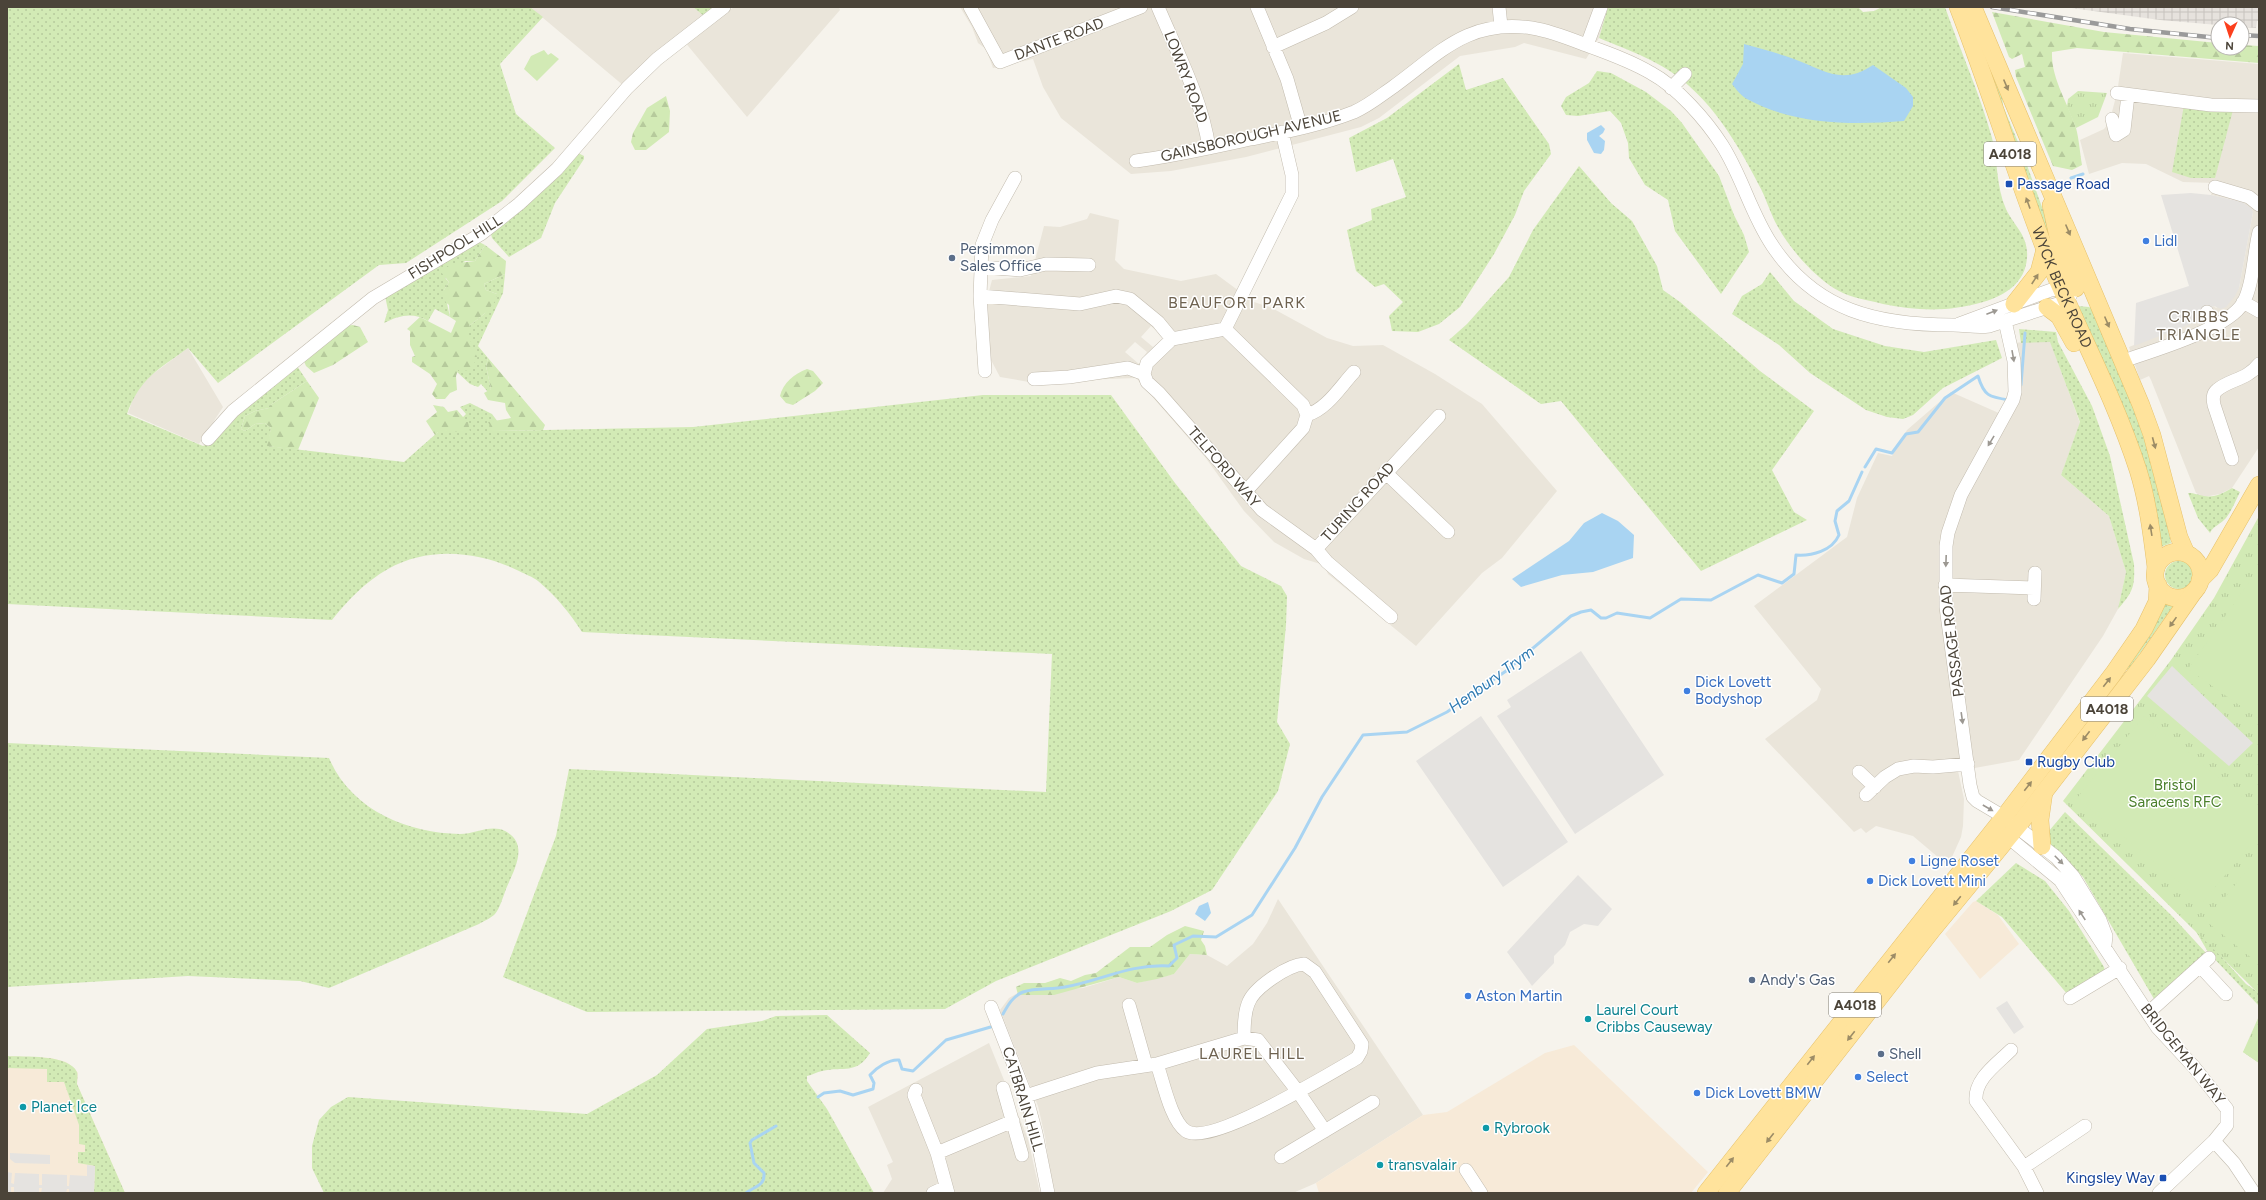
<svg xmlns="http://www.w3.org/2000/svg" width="2266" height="1200" font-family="Figtree,sans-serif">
<defs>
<pattern id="industrial-grid" width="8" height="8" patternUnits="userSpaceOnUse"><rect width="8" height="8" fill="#e6e2dd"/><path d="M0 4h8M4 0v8" fill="none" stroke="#c7c3be"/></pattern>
<pattern id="grass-dots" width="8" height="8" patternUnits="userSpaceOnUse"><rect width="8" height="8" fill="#d2eab5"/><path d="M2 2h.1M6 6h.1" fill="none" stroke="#b6ca9c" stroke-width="1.8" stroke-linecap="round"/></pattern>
<pattern id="forest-firs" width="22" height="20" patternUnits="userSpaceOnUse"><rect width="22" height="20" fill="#d2eab5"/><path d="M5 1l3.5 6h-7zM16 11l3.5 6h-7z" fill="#b6ca9c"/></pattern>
<pattern id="park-tufts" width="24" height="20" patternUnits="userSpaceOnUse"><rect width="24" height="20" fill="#d2eab5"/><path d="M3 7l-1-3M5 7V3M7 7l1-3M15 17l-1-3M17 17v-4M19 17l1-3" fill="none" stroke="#b6ca9c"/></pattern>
</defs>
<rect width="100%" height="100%" fill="#f6f3ec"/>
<path fill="#eae5da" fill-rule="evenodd" d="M530,7H693L712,22L734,7H839L840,10L747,117L679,35L624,86Z
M960,7H1608L1599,38L1586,59L1524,43L1515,47L1460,56L1379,118L1361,127L1246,157L1171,171L1131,174L1061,118L1043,87L1033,59L993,68L986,49L978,43L972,27Z
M2123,53L2259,64V447L2232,488L2220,494L2204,497L2196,493L2151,380L2149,376L2140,380L2129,347L2196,320V314L2214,306L2216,308L2239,288L2253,212L2242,202L2211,195L2214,183L2183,182L2146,164L2122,163L2089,174L2080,140L2104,129L2109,123L2117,93Z
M1090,213L1119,220L1115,260L1124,269L1181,281L1216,274L1254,302L1272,308L1327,338L1353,346L1383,345L1435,374L1482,404L1557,491L1502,558L1482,573L1416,646L1328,574L1324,565L1304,559L1274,542L1244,511L1205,457L1136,378L1029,382L1000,377L990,358L987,299L992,280L1031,276L1044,226L1060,227L1087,219ZM1151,326L1164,338L1153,347L1141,337ZM1135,342L1147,352L1139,364L1125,352Z
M2050,341L2080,423L2061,475L2109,516L2126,572L2118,609L2103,636L2019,760L1958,771L1964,799L1963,826L1961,837L1952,857L1945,863L1913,836L1876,826L1866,833L1861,828L1854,832L1765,739L1817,700L1821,689L1754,606L1847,537L1857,498L1878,453L1892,456L1907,430L1951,392L2001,414L2011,386L2009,343Z
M188,348L223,407L199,444L128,413L134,396L146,379Z
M1278,899L1423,1115L1316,1183L1293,1193H1053L1045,1137L1038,1106L1000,1010L1009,998L1021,991L1083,988L1119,977L1137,983L1174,974L1190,954L1207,955L1227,966L1253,944L1267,923Z
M989,1043L1028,1139L1040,1193H883L892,1179L887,1165L893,1162L868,1107Z"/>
<path fill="#f7ead8" d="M1976,901L1998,915L2019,944L1980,979L1945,934L1973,902Z
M1574,1045L1708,1172L1691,1193H1319L1316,1183L1423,1115L1447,1112L1545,1053Z
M7,1056L51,1058L66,1062L74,1068L78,1073L77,1084L125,1193H7Z"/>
<path fill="url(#industrial-grid)" d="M2064,7H2259V21H2257L2256,28L2242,27V24L2218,25L2160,20Z"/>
<path fill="url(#grass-dots)" d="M7,7H530L543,17L500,64L516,114L555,148L502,201L406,263L379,265L218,383L188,348C158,370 140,378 127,414L203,446L215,440L237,414L297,366L307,381L269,406V408L255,411L245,416L241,429L245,431L255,424L265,423L271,428L268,446L404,462L438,432H470L463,423V417L466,414L460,407L470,403L492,414L498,422L493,431L693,427L983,395H1111L1175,483L1241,566L1281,586L1287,596L1286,625L1277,722L1290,744L1278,791L1212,890L1171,911L996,981L945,1009L587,1012L503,977L556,836L569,769L1046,792L1052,654L582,632C570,613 555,595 538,581C533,577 525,574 519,571C479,551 428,546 388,569C365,582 348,600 332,620L7,604Z
M693,7H715L704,16Z
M1608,7H1858L1863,12L1874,11L1882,7H1945C1960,50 1980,94 1992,138C1998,161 1996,187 2006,209C2014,226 2029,236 2027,258C2025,283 2006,295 1983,302C1950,312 1917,311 1883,304C1868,300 1852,298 1839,291C1816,279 1790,249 1778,227C1771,215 1767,201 1761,189C1742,152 1720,113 1688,85C1663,62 1630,51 1599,38Z
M1459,64L1466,90L1503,78L1549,144L1551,154L1524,191L1515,215L1494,254L1460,307L1439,324L1418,332L1392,331L1389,316L1403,302L1384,284L1375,287L1356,271L1347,230L1372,220L1371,209L1406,197L1393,159L1356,172L1349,138L1387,118Z
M1597,71L1611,73L1646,92L1671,111L1682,123L1719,176L1734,215L1744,235L1749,252L1721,294L1675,231L1668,200L1645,185L1629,158L1628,143L1621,123L1610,111L1578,116L1566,115L1561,106L1566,97L1589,83Z
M1995,73L2002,92L2003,106L2023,154L2047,221L2059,269L1990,75Z
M2184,105L2233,110L2215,178H2191L2172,172Z
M576,152L584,156V159L555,203L541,238L509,257L492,238L491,234Z
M1579,166L1611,203L1632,221L1657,266L1663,290L1680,302L1760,371L1814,411L1772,470L1794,512L1807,520L1701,571L1561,401L1541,404L1449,340L1467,324L1509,277L1533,230Z
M477,241L485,245L475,261H465L445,278L449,282L444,290L450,317L435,309L428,321C413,312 400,315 384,323L388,310L385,296Z
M1770,272L1794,301L1833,329L1885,346L1924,352L1996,340L2002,358L1943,388L1913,415L1903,419L1887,417L1866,410L1810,373L1779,345L1732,314L1742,296L1762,284Z
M505,274L503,293L478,346L488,358L486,366L491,389L488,392L481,384L478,387L470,384L457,372L469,337V326L484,314L497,294L486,290L484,284Z
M2078,306L2089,307L2094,310L2150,449L2171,543L2160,547Z
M2019,329L2056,332L2058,342L2092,406L2110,456L2134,564C2135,587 2133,592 2118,609L2126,572L2109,516L2061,475L2080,422L2050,342L2021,343Z
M2232,488L2240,492C2236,500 2232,510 2226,518C2221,524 2213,526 2210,533L2198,518L2188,493C2195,493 2198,495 2204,496C2214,498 2224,493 2232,488Z
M2165 575a14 14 0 1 1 28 0a14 14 0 1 1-28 0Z
M2163,602L2173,606L2128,670L2124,667Z
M7,743L329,758C351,810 407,833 460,834C475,834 491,824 505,831C530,844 514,870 506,889C503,897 500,908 495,914C491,918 484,921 479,924L329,988L300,981L188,976L7,987Z
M2065,812L2172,916L2206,953L2154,999L2083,877L2043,838Z
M2016,863L2045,881L2069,911L2104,967L2105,971L2068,995L2002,917L1976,901Z
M2191,923L2246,984L2259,993V1006L2208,952Z
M827,1015L870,1053C856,1075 844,1066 822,1071C817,1072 812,1075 807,1076V1081L827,1109L874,1193H324L312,1168V1146L319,1120L331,1107L348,1097L587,1114L657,1075L707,1029L762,1021L776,1016Z
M7,1056C23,1057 69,1054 77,1072C78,1075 77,1081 77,1084L125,1193H94L95,1166L78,1163V1152H85V1145L79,1144V1125L64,1082H47V1069L7,1068Z"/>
<path fill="url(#forest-firs)" d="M1992,12L2104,32L2218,43V48H2242V45L2259,46V63L2077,48L2052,52C2051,79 2068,103 2076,128C2079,139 2080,153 2082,165L2072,170L2053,166L2016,77L2015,70L2025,67L2022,54L2012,59L2009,57Z
M666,96L670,111L669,132L646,150H635L631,142L633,133L647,108Z
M485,245L506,261L505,274L484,284L486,290L497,294V299L484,314L469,326V337L477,357L471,371L458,370L456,376L457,390L450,393L445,399H436L432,394L437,384L430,374L412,362V357L415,356L410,345V331L407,329L420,317L451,333L456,321L450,317L449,305L443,300L444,290L449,282L441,272L450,264L475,261Z
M353,325L360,327L368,342L333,365L314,373L306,366L303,359L345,326Z
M488,358L545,425L543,430L493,431L488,422L511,418L506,410L505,403L488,400L484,393L491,389L486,366Z
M807,369L813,371L823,383L815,391L793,405L786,403L780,396C783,383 794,374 807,369Z
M307,381L319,398L298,450L267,446L271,428L265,423L255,424L245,431L241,429L245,416L255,411L269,408V406Z
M433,405L444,407L448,412L457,410L463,417V422H468L470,432H438L435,435L426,421L437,412Z
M1185,926L1204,931L1201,940L1205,946L1207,955L1190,954L1174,974L1157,979L1137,983L1119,977L1054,995H1018L1016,987L1024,983H1045L1060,978L1071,981L1085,975L1096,973L1130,947H1150L1167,935Z"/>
<path fill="url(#park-tufts)" d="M2078,91L2107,93L2098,117L2076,128L2067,106L2068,99Z
M2259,516V994L2063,801L2171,660L2214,598Z
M2259,1016V1063L2243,1052Z"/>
<path fill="#d2eab5" d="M544,50L548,55L551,53L559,59L537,81L524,69L531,56Z
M2259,568V719L2188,669Z
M2144,716L2259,811V834L2203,902L2077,798Z
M2259,855V964L2206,921Z
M2259,1031V1063L2243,1052Z"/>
<path fill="#e5e3e0" d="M2191,193L2211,195L2242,202L2251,208L2253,212L2239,288L2235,296L2226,307L2221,309L2214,306L2196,314L2195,322L2134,346L2136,303L2189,286L2161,195Z
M1581,651L1664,775L1575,834L1497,716L1511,707L1507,700Z
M2172,666L2253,743L2229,766L2147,696Z
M1481,716L1568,842L1503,887L1416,761Z
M1578,875L1612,909L1598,926L1584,924L1570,932L1565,945L1554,956V963L1532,986L1507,952Z
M2007,1001L2024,1027L2014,1034L1996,1008Z
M10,1153L50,1155V1164L15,1163L10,1159Z
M87,1165L95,1166L94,1193H69V1189H67L66,1193H41L42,1188H39V1193H14V1187H11V1193H7V1172L12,1173L11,1183L14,1184L15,1173L39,1174V1185H42V1174L67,1175V1186H69L70,1175L87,1176Z"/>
<path fill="#a9d4f2" d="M1744,44C1761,49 1778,53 1794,59C1824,70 1842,86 1873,65L1906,88L1913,97V106L1904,121C1852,125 1794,125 1747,99C1741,96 1736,89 1732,84L1743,64Z
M1601,125L1605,129L1603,133L1599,136L1605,141L1604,150L1601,154L1594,153L1587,140V133Z
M1602,513L1618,521L1634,535L1633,558L1593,572L1562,575L1521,587L1512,579L1569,541L1584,523Z
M1208,902L1211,913L1205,921L1195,914L1199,906Z"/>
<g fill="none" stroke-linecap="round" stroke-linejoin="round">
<path stroke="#a9d4f2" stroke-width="3" d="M2071,178L2083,174
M2021,385L2025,333
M1865,467L1876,449L1892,453L1906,434L1918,432L1945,398L1978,376C1984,396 1989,397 2009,400
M1003,1014C1008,1005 1013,996 1023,992C1036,987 1052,990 1065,987C1104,980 1128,964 1169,966L1177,958L1174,945L1193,936L1216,937L1252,915L1295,848L1322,797L1363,735L1407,732L1447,712L1506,671L1571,616L1581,612L1591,610L1601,618H1606L1617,613L1650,618L1681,599L1711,600L1758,575L1782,583L1794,574L1796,555C1812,556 1832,551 1839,535L1835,521L1837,511L1849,501L1862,472
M818,1097L824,1093L840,1091L853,1095L873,1089L874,1083L870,1075C876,1068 889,1059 899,1060L902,1069L913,1071L946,1040L994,1026
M746,1193C755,1186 765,1186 764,1173L754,1163L750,1143L752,1140L776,1126"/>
<g stroke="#c2bbae" stroke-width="14">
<path id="minor" d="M970,7L1000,62L1141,7
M1158,7C1177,52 1202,99 1209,148
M1257,7L1287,79L1301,128
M1499,7L1501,26
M1587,45L1601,7
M1273,47L1326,23L1352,7
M1671,88L1685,74
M2117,93L2211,105L2259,106
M2112,119L2116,135L2124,130L2128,95
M1136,161C1175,156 1213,147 1251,139C1285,132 1321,125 1354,112C1368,106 1380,96 1393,87C1441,52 1468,19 1532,28C1551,31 1568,38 1586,45C1608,53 1631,61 1651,73C1677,87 1706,120 1722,145C1742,176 1751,214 1772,245C1816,312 1879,325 1953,325C1966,325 1977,328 1989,326L2067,301L2071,294
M2215,187L2249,197L2259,205
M981,267L1020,270L1046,264L1089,265
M980,296L1080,304L1116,296L1130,299L1158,322L1172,339
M2243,302L2259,311
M2207,312L2213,326
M2005,321L2014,361L2015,392L2013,400L1961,495L1948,533L1946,546V607L1970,785L1973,797L1977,801L2004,817L2056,857L2073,876L2100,920L2106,936L2105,945
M1959,324L2051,290L2069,288
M1225,329L1172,339L1147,363L1144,374L1147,382L1159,393L1262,510L1316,549L1327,562L1391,617
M1225,329L1303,405L1307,415L1303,428L1246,491
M1225,329L1292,194V175L1282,132
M2123,361C2152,351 2228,329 2243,303C2253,286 2254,252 2259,232
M985,371L980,296L982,245L992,220L1015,178
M1034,379L1069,377L1128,368L1144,374
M1307,415C1327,409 1340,387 1354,372
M208,439L233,411L373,298L481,234L519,204L557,169L627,88L657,59L724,7
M2232,459L2214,405C2213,400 2212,394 2217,390C2230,379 2247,380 2259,364
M1385,472L1448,532
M1316,549L1439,416
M1945,585L2034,588
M2034,599L2035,573
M1859,772L1875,787
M1866,795L1885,777L1898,769L1914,766L1933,767L1968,764
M2002,832L2060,880L2157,1027L2194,1067L2227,1109V1125L2214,1141L2159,1193
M2200,966L2226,994
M2070,998L2120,968
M1129,1005L1146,1065
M991,1007L1026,1096L1036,1133L1048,1193
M2148,1013L2209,958
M2011,1050C1997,1064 1974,1079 1976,1101L2024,1167L2037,1193
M1157,1064C1163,1081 1171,1121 1186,1131C1210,1147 1331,1073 1357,1058L1361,1051L1362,1044L1315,972L1304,964C1288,965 1253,988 1248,1004C1244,1014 1244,1027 1244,1038
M1003,1088L1022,1155
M916,1090L914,1095L937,1153L948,1193
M1026,1096L1097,1073L1157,1064L1244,1038L1258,1040L1299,1093L1325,1131
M2214,1141L2234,1163L2254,1193
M937,1153L1013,1121
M1281,1157L1373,1102
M2024,1167L2085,1126
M1466,1170L1481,1193
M933,1193L946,1187"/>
</g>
<g stroke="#e6c16a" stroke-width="18">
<g id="major">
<path id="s1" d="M1958,7C1991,92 2017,180 2051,265C2080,334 2115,399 2138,470C2148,502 2152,536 2156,568"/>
<path d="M1973,7L2141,405L2152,435L2179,537L2186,553"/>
<path d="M2051,205L2060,246L2076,288"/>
<path d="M2014,304L2039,272L2045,249"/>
<path d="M2047,307L2059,316L2074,343"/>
<circle cx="2178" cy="575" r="23"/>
<path d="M2200,580L2210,570L2259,485"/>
<path d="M2042,846L2040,820L2044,792"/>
<path d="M1706,1193L2004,817L2113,674L2144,629L2157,602L2158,585"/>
<path d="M1727,1193L1933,929L2021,822L2147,659L2195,590"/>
</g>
</g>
<use href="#minor" stroke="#fff" stroke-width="13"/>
<use href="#major" stroke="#ffe39c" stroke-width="17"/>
<g stroke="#9a9a9a" stroke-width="4.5">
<path id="rail" d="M1992,7L2130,29L2218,38
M2242,35L2259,36"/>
</g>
<use href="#rail" stroke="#fff" stroke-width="3" stroke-dasharray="9" stroke-linecap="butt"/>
</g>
<defs><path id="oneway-solid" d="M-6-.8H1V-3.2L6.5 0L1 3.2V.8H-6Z"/></defs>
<g fill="#9c8c66">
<use href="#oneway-solid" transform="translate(2006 85) rotate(67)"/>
<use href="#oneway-solid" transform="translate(2028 203) rotate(-110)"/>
<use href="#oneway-solid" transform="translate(2068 230) rotate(67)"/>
<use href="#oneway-solid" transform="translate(2035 279) rotate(-57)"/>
<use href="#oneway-solid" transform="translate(2107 322) rotate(67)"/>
<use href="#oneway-solid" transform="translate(2154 443) rotate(75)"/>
<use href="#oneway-solid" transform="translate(2151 530) rotate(-99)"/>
<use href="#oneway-solid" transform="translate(2173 622) rotate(125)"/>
<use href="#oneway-solid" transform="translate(2107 682) rotate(-52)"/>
<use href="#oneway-solid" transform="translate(2086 736) rotate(127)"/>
<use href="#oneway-solid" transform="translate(2028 786) rotate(-52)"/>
<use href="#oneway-solid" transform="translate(1957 901) rotate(129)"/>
<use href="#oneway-solid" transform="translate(1892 958) rotate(-51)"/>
<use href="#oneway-solid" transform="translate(1851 1036) rotate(128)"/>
<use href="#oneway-solid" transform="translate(1811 1060) rotate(-52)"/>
<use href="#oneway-solid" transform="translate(1770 1138) rotate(128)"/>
<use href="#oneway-solid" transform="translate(1730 1162) rotate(-52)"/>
</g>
<g fill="#9c9892">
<use href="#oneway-solid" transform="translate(1992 312) rotate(-21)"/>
<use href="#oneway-solid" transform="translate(2013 356) rotate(80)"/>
<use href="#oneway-solid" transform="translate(1991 441) rotate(121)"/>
<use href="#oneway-solid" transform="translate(1946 561) rotate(92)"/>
<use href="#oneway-solid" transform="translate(1962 718) rotate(82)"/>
<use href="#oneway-solid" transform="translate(1988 808) rotate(30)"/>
<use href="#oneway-solid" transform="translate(2059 860) rotate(45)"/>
<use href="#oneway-solid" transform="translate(2082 915) rotate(-123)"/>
</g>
<g fill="#1a4fb4" stroke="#fff" stroke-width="1.5">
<rect x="2005" y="180" width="8" height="8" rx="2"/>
<rect x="2025" y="758" width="8" height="8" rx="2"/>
<rect x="2159" y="1174" width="8" height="8" rx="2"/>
</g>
<g fill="#3f7fe0" stroke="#fff" stroke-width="1.5">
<circle cx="2146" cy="241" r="4"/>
<circle cx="1687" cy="691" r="4"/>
<circle cx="1912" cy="861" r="4"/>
<circle cx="1870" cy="881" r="4"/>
<circle cx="1468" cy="996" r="4"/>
<circle cx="1858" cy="1077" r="4"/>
<circle cx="1697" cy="1093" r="4"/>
</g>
<g fill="#5c6f8a" stroke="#fff" stroke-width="1.5">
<circle cx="952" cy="258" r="4"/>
<circle cx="1752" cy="980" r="4"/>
<circle cx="1881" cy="1054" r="4"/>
</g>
<g fill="#0f9aa8" stroke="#fff" stroke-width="1.5">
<circle cx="1588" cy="1019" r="4"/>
<circle cx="23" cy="1107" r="4"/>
<circle cx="1486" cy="1128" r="4"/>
<circle cx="1380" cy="1165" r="4"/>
</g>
<g text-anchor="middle" stroke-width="3" stroke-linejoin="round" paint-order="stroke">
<g fill="#fff" stroke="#817c74" stroke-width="1">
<rect x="1984" y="142" width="52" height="24" rx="3"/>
<rect x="2081" y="697" width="52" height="24" rx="3"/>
<rect x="1829" y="993" width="52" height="24" rx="3"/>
</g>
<g font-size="14" font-weight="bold" fill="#4b4439">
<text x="2010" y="159">A4018</text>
<text x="2107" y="714">A4018</text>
<text x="1855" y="1010">A4018</text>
</g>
<g font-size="15" fill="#4b4439" stroke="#fff">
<text transform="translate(1059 39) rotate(-21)" y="5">DANTE ROAD</text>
<text transform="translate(1186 77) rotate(69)" y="5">LOWRY ROAD</text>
<text transform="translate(1251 136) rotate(-13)" y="5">GAINSBOROUGH AVENUE</text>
<text transform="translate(455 247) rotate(-32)" y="5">FISHPOOL HILL</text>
<text dy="5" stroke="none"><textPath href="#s1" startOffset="299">WYCK BECK ROAD</textPath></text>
<text transform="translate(1224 467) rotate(49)" y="5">TELFORD WAY</text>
<text transform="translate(1358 502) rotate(-48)" y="5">TURING ROAD</text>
<text transform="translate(1952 641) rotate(-97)" y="5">PASSAGE ROAD</text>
<text transform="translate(2183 1054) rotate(51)" y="5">BRIDGEMAN WAY</text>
<text transform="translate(1023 1099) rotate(73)" y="5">CATBRAIN HILL</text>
</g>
<g font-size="15" fill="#164399" stroke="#fff" text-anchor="start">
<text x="2017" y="189">Passage Road</text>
<text x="2037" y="767">Rugby Club</text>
<text x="2155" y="1183" text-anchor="end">Kingsley Way</text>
</g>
<g font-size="15" fill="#366cbe" stroke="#fff" text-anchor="start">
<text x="2154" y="246">Lidl</text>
<text x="1695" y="687">Dick Lovett<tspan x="1695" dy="17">Bodyshop</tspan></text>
<text x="1920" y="866">Ligne Roset</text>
<text x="1878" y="886">Dick Lovett Mini</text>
<text x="1476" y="1001">Aston Martin</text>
<text x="1866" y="1082">Select</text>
<text x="1705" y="1098">Dick Lovett BMW</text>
</g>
<g font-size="15" fill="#4e5e75" stroke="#fff" text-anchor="start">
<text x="960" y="254">Persimmon<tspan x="960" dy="17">Sales Office</tspan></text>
<text x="1760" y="985">Andy's Gas</text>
<text x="1889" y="1059">Shell</text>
</g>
<g font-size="15" fill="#4a7f2a" stroke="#fff">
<text x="2175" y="790">Bristol<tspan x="2175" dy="17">Saracens RFC</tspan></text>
</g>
<g font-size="15" fill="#0d838f" stroke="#fff" text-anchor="start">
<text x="1596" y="1015">Laurel Court<tspan x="1596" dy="17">Cribbs Causeway</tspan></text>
<text x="31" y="1112">Planet Ice</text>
<text x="1494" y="1133">Rybrook</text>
<text x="1388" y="1170">transvalair</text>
</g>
<g font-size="16" letter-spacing="1" fill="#6e6250" stroke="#fff">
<text x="1237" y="308">BEAUFORT PARK</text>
<text x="2199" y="322">CRIBBS<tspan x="2199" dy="18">TRIANGLE</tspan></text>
<text x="1252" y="1059">LAUREL HILL</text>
</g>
<g font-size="16" font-style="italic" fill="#2e7ab2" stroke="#fff">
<text transform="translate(1491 679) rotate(-36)" y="6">Henbury Trym</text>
</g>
</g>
<rect width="2266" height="1200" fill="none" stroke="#4b4439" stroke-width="16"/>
<g transform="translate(2230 36) rotate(183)"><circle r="19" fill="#ffffff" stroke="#b7b4b0"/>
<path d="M0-3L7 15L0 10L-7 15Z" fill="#fc3f1d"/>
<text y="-6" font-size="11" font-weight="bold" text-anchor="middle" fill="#4b4439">N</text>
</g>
</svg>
